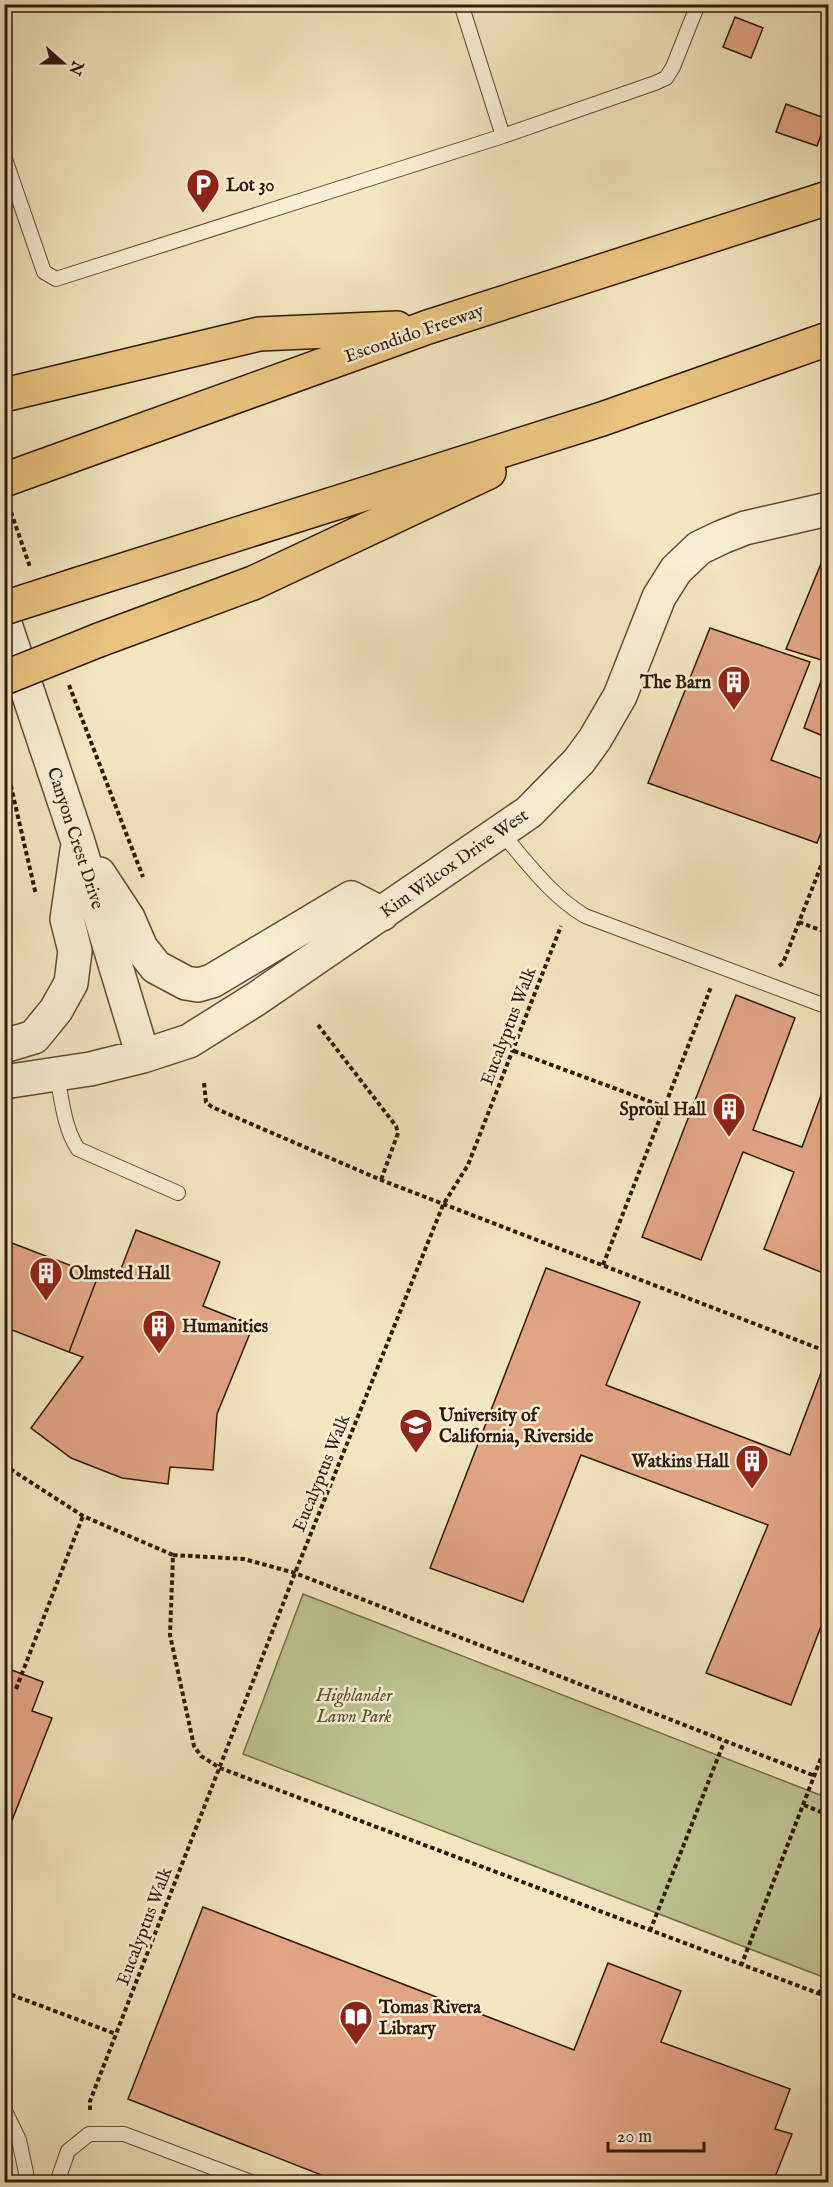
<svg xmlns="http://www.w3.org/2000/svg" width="833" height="2187" font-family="'IM FELL English',serif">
<rect width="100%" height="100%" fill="#f2e6be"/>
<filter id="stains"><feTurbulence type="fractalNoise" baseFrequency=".00333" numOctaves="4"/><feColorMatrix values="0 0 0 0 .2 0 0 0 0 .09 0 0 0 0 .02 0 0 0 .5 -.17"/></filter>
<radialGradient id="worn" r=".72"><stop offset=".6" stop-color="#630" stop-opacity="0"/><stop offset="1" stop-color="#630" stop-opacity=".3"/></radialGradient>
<path fill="#bcc490" stroke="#766e4d" stroke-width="1.5" d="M303,1594L820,1795L828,1775V1979L243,1754Z"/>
<path fill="#e2a584" stroke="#31190a" stroke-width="1.5" d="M735,17L763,28L751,58L723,47Z
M786,104L827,119L817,146L776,132Z
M825,554L828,556V738L804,728L828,662L786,649Z
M710,628L810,662L771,760L828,781V814L817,843L648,783Z
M736,995L795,1018L753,1130L802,1147L828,1077V1275L764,1249L794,1172L743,1152L701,1260L642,1237Z
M136,1230L220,1262L203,1306L253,1326L217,1414L213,1470L170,1467L168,1484L122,1478L71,1458L31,1428L83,1357L69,1352L98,1276L104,1278L108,1270L119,1274Z
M4,1240L98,1276L69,1352L7,1328L4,1335Z
M546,1268L640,1302L606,1385L790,1455L821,1373L828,1376V1608L791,1705L706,1673L768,1525L581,1455L523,1602L430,1568Z
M4,1667L43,1682L32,1711L52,1718L4,1841Z
M203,1907L574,2050L608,1963L681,1991L661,2042L790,2089L775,2129L792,2134L773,2182H339L128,2099Z"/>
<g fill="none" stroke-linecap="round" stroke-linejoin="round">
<g stroke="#614c37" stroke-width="16">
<path id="service" d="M461,4L503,136
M4,156L44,272L56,279L503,136L655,83L666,78L673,67L698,4
M500,831C526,861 550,895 585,916L828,1007
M57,1076C62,1100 64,1128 78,1149L178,1193
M4,2109L19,2140L28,2182
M57,2182L68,2151L89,2134H124L251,2182"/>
</g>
<g stroke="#614c37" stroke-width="36">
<path id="tertiary" d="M4,621L78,842L143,1056
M99,874L128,918L141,948L156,967L186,983L198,985L212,981L351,898L382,914
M4,1046L34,1037L56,1010L71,983L75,951L67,919L77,850
M4,1082L90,1069L143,1056L189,1041L256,999L529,812L579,761L595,739L620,696L659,597L676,570L699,548L722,537L745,528L828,509"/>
</g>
<g stroke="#31190a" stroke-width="36">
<path id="motorway" d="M4,395L259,334L397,328
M4,480L428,327L828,198
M79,584L602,419L828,339
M99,640L253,583L489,472"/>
</g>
<path stroke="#31190a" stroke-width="4" stroke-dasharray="4.5 3" stroke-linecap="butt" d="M11,512L30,567
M69,685L143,877
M4,756L36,895
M799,922L828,933
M779,966L783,963L828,848
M318,1025L396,1126L398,1133L381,1180
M514,1051L665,1107
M204,1083L206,1102L212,1107L381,1180L828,1352
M603,1265L711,987
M4,1465L83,1516L173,1555L170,1635L194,1746L201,1756L220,1768L828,1997
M173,1555L244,1559L295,1573L815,1776
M16,1689L83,1516
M804,1805L828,1815
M650,1931L724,1742
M741,1966L828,1740
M4,1992L116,2034
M819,1994L828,1969
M90,2110V2101L295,1573L443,1205L468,1165L561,926
M827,2182L828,2180"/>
<use href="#service" stroke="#f7efd5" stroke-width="14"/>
<use href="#tertiary" stroke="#f7efd5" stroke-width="33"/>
<use href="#motorway" stroke="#e9c37f" stroke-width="33"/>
<g stroke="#31190a" stroke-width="36" stroke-linecap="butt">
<path id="motorway-bridge" d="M4,608L79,584
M4,678L99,640"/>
</g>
<use href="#motorway-bridge" stroke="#e9c37f" stroke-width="33"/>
</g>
<defs>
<g id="parking-pin" transform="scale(1.725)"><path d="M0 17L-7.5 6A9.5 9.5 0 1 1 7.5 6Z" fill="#8f2418" stroke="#f7efd5"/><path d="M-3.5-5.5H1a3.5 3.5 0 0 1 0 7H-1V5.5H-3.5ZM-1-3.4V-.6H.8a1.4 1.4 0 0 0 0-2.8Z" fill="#fff"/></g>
<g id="building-pin" transform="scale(1.725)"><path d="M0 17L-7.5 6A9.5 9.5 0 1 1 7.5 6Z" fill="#8f2418" stroke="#f7efd5"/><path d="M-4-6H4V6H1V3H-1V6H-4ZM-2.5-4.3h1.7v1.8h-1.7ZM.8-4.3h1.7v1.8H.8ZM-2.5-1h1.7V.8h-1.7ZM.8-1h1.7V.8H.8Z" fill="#fff"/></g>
<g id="university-pin" transform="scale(1.725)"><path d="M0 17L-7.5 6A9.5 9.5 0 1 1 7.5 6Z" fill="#8f2418" stroke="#f7efd5"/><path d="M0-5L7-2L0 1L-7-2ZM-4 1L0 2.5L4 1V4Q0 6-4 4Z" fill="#fff"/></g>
<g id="library-pin" transform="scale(1.725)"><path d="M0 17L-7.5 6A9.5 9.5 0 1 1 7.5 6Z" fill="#8f2418" stroke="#f7efd5"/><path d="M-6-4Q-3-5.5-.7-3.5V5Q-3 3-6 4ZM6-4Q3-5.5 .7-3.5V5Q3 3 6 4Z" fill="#fff"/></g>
</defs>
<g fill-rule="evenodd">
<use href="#parking-pin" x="203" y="185"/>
<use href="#building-pin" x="734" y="682"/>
<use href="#building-pin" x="729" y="1109"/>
<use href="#building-pin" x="46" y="1273"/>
<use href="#building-pin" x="159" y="1326"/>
<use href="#university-pin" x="416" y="1425"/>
<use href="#building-pin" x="752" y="1461"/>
<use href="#library-pin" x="356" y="2017"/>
</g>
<g text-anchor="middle" stroke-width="5" stroke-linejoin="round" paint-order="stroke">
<g font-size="18" font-weight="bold" fill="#31190a" stroke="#f7efd5" text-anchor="start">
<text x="226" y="191">Lot 30</text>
<text x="711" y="688" text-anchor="end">The Barn</text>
<text x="706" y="1115" text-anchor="end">Sproul Hall</text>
<text x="69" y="1279">Olmsted Hall</text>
<text x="182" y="1332">Humanities</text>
<text x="439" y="1421">University of<tspan x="439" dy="21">California, Riverside</tspan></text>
<text x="729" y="1467" text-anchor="end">Watkins Hall</text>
<text x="379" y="2013">Tomas Rivera<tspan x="379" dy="21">Library</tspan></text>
</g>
<g font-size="18" fill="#31190a" stroke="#f7efd5">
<text transform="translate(414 333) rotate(-19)" y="6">Escondido Freeway</text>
<text transform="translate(76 838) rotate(72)" y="6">Canyon Crest Drive</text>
<text transform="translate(454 863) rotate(-35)" y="6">Kim Wilcox Drive West</text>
<text transform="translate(508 1026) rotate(-69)" y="6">Eucalyptus Walk</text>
<text transform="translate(321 1473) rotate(-68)" y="6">Eucalyptus Walk</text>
<text transform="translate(144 1926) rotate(-69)" y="6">Eucalyptus Walk</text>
</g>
<g font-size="18" font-style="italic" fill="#5b4c32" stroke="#f7efd5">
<text x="354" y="1701">Highlander<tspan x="354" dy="21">Lawn Park</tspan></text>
</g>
</g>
<rect width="833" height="2187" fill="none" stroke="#f2e6be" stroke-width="24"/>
<rect x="6" y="6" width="821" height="2175" fill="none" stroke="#31190a" stroke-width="3"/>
<rect x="12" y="12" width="809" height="2163" fill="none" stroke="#31190a" stroke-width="1.5"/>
<g transform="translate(63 63) rotate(111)" stroke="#f7efd5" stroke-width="4.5" paint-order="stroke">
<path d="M0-4.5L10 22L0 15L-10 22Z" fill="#31190a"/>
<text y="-9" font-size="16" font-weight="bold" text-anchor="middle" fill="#31190a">N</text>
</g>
<path d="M608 2142v9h96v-9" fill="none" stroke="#31190a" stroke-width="3"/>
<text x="617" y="2142" font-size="18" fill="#31190a" stroke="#f7efd5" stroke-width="4.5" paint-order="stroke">20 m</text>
<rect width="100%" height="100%" filter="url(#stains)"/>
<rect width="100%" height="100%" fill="url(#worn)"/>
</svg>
